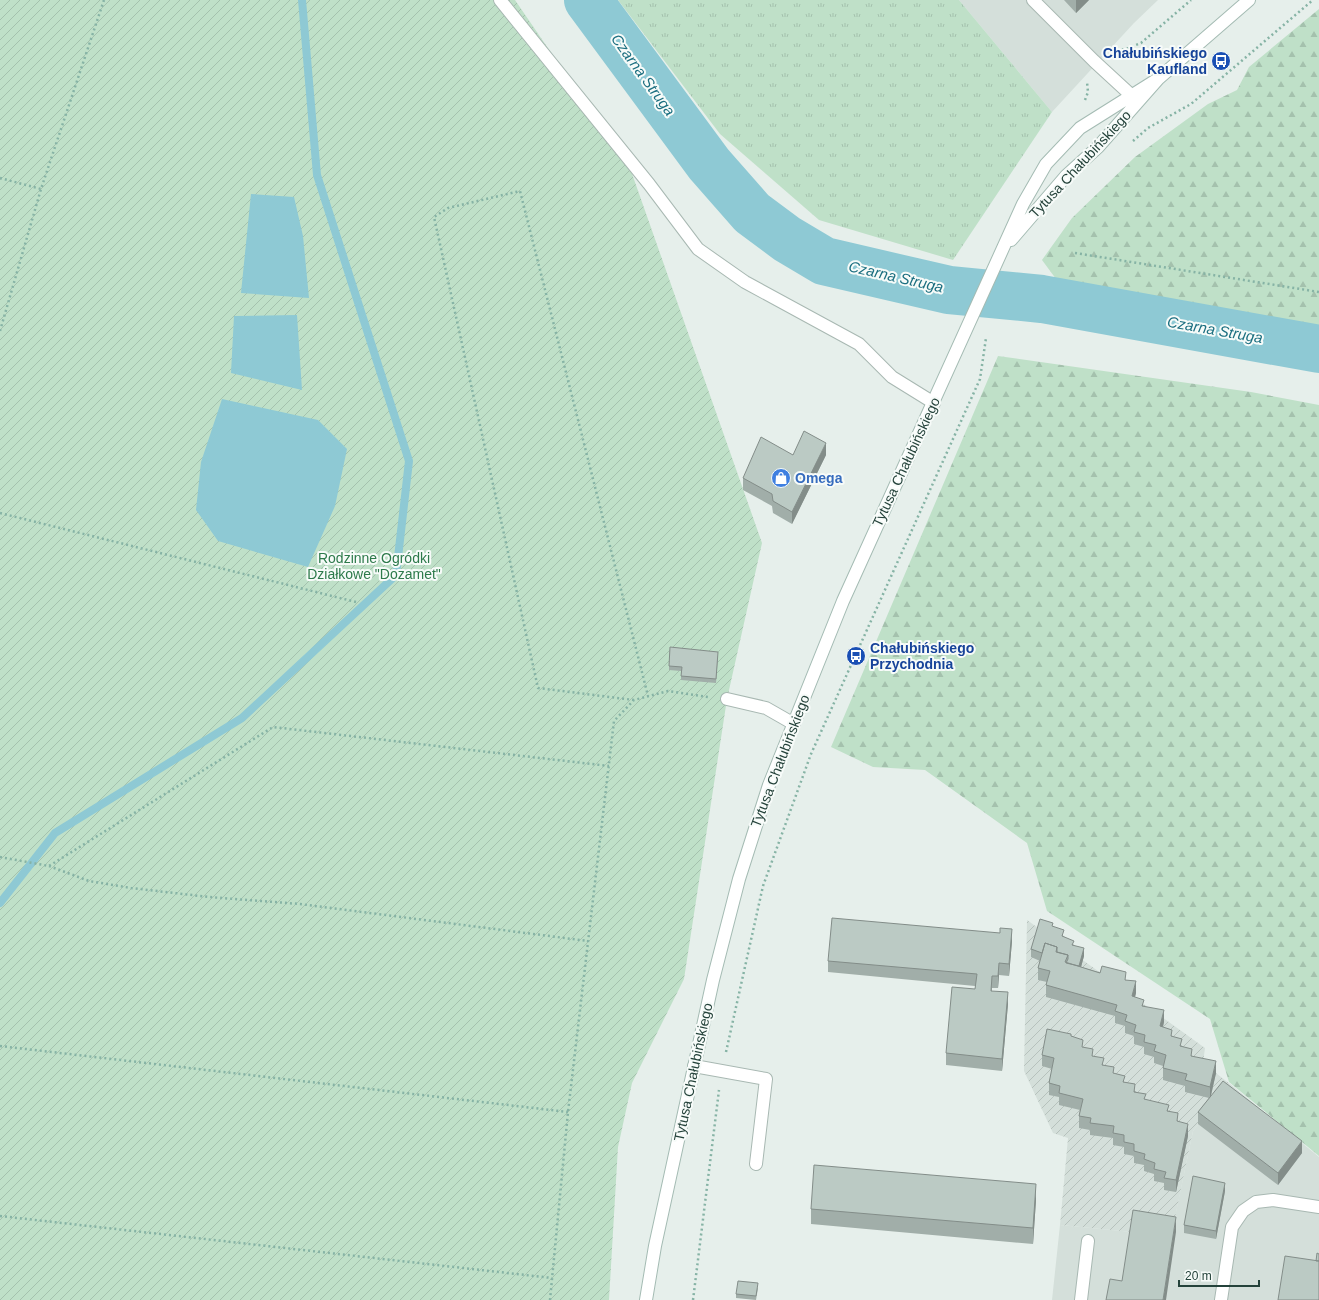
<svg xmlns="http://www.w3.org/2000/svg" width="1319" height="1300" font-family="Arial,sans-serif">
<defs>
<pattern id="industrial-furrows" width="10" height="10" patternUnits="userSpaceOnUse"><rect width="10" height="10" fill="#d4dfda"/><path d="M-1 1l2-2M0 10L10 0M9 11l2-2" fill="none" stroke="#b6c1bc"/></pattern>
<pattern id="grass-tufts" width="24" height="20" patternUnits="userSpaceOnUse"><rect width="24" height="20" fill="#bfe0c8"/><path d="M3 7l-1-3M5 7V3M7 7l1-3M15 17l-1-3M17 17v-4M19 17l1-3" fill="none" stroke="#a4c1ad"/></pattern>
<pattern id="forest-firs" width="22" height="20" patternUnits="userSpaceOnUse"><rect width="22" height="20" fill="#bfe0c8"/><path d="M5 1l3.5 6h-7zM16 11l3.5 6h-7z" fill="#a4c1ad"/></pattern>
<pattern id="garden-furrows" width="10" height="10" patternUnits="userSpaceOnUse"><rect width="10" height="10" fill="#bfe0c8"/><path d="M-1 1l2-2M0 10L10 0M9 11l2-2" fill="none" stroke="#a4c1ad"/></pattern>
</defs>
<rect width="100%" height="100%" fill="#e6efeb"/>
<path fill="#d4dfda" d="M959,0H1158L1134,23L1052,112Z
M1230,1084L1319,1157V1300H1052L1060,1225L1132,1232L1172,1231L1193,1131Z"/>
<path fill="url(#industrial-furrows)" d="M1027,920L1205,1048L1203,1063L1230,1084L1193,1131L1172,1232H1132L1060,1225L1068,1138L1053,1133L1024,1071Z"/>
<path fill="url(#grass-tufts)" d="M618,0H959L1052,112L953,260L819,220L720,134Z"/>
<path fill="url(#forest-firs)" d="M1319,9V333L1233,322L1154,308L1110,297L1059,283L1042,260L1072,218L1135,157L1208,104L1237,90L1249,67Z
M998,356L1251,392L1319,405V1156L1229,1082L1210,1019L1047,911L1027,843L925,770L873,767L831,747Z"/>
<path fill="url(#garden-furrows)" d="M0,0H515L630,168L762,543L727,699L684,979L632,1083L618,1147L609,1300H0Z"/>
<path fill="#8ec9d4" d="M251,194L294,197L303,236L309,298L241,293Z
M297,315L302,390L231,373L234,316Z
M222,399L318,420L347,449L335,506L308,567L218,541L196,510L201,462Z"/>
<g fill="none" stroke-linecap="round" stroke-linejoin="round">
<path stroke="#8ec9d4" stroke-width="8" d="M0,903L55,833L242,718L396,575L409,461L317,175L302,0"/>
<path stroke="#8ec9d4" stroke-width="48" d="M588,0L709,164L752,213L787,239L824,261L949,290L1042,299L1319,349"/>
<g stroke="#a8b8b2" stroke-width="14">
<path id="lane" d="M500,0L649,184L698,249L745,282L859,344L892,377L934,403
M1033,0L1094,61L1132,96
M727,699L766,708L794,724
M694,1066L766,1079L756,1164
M1081,1300L1088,1241
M1221,1300L1232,1227L1243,1211L1256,1202L1273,1200L1319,1207"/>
</g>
<g stroke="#a4bbb3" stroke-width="14">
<path id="secondary" d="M1011,240L1066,176L1098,147L1158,79L1249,0
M646,1300L655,1246L713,980L739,879L769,785L843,601L1023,204L1046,164L1080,128L1158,79"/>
</g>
<path stroke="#86b3a5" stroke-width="2.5" stroke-dasharray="2 3" stroke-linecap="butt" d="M1112,50L1126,49L1141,43L1191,0
M1085,100L1088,92L1087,82
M1133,141L1148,128L1191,104L1313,0
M0,178L41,189
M1075,253L1319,292
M0,331L41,189L104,0
M0,513L356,602
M634,700L538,688L434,217L448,208L520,191L648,696
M0,857L49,866L273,727L609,766
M49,866L89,881L131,888L209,897L300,904L588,941
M0,1046L568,1112
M726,1052L763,886L811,754L980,379L986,338
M0,1216L552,1278
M550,1300L568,1112L614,721L634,700L668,691L708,697
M693,1300L719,1090"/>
<use href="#lane" stroke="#fff" stroke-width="12"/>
<use href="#secondary" stroke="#fff" stroke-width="12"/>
</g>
<path fill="#a1aea9" d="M1064,0H1089L1076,13Z
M793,455H826L792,524L773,513L772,506L743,490V478Z
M718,656L716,683L681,680V671L669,670V666Z
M1053,927L1074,945L1084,956L1081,967L1126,980L1136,993L1135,997L1144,1006L1164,1022L1163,1027L1192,1056L1216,1073L1211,1096L1302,1153L1278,1185L1198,1124V1112L1209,1098L1185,1092V1086L1163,1080V1066L1154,1063V1057L1144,1054V1047L1134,1044V1036L1125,1033V1026L1115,1023V1016L1046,997V985L1047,982L1038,980V968L1040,961L1031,957V949Z
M1012,941L1009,976L999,975L998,988H992V991L1008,1004L1002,1071L946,1065V1053L975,989V986L828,972V961Z
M1071,1036L1083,1048L1146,1100L1169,1111L1178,1121L1188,1136L1176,1192L1164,1190V1183L1154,1181V1174L1144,1171V1165L1134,1163V1156L1124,1154V1147L1113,1145V1138L1090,1135V1130L1079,1128V1116L1080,1110L1059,1105V1097L1049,1095V1083L1052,1069L1042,1066V1055Z
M1225,1191L1216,1239L1184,1233V1225Z
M1036,1200L1033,1244L811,1224V1209Z
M758,1288L756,1300L736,1298V1294Z"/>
<path fill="#838d89" d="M1076,0H1089L1076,13Z
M826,443V455L792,524V512Z
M1012,929V941L1009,976V964Z
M1084,948V956L1078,978V970Z
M999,963V975L998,988V976Z
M1136,981V993L1132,1008V996Z
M1008,992V1004L1002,1071V1059Z
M1164,1010V1022L1160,1038V1026Z
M1216,1061V1073L1210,1099V1087Z
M1188,1124V1136L1176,1192V1180Z
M1302,1141V1153L1278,1185V1173Z
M1225,1183V1191L1216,1239V1231Z
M1036,1184V1200L1033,1244V1228Z
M1176,1217V1232L1166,1300H1163Z"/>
<path fill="#bbcac4" stroke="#838d89" d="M804,431L826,443L792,512L773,501L772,494L743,478L761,437L793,455Z
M670,647L718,652L716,679L681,676L682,667L669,666Z
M832,918L1000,933V928L1012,929L1009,964L999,963L998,976H992L991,991L1008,992L1002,1059L946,1053L952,987L975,989L977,974L828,961Z
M1040,919L1053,923L1052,926L1064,930L1062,936L1074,941L1072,945L1084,948L1079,966L1066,963L1068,959V955L1057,952V947L1045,943L1042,953L1031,949Z
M1045,943L1057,947L1056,952L1068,955L1065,962L1100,973L1102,966L1126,972L1125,980L1136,981L1132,996L1144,1000L1142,1006L1164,1010L1160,1026L1172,1030L1171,1036L1182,1039L1180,1046L1192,1049L1191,1056L1216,1061L1210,1087L1185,1080L1187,1074L1163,1068L1166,1055L1154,1051L1156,1045L1144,1042L1145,1035L1134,1032L1136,1025L1125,1021L1127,1015L1115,1011L1117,1005L1046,985L1050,971L1038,968Z
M1047,1029L1071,1034V1036L1083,1040L1082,1047L1093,1049L1092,1056L1104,1058L1102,1065L1114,1067L1113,1073L1125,1076L1123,1082L1135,1084L1134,1092L1146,1094L1144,1099L1169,1105L1167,1111L1178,1113L1177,1121L1188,1124L1176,1180L1164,1178L1166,1172L1154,1169L1155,1163L1144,1159L1145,1154L1134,1151V1144L1124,1142V1135L1113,1133L1114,1126L1090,1123L1091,1118L1079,1116L1083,1099L1059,1093L1060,1086L1049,1083L1054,1058L1042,1055Z
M1223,1081L1302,1141L1278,1173L1198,1112Z
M814,1165L1036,1184L1033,1228L811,1209Z
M1193,1176L1225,1183L1216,1231L1184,1225Z
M1133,1210L1176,1217L1163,1300H1106L1110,1279L1122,1281Z
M1317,1253L1319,1254V1261H1316Z
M1285,1256L1319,1261V1300H1278Z
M738,1281L758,1283L756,1296L736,1294Z"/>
<defs>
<g id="bus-disc" transform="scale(1)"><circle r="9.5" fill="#1a4fb4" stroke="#f7fbf9"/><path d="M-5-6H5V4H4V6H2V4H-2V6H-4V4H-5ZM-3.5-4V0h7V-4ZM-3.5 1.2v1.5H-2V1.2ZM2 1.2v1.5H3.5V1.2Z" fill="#fff"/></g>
<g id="shop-disc" transform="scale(1)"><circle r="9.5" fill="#3f7fe0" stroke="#f7fbf9"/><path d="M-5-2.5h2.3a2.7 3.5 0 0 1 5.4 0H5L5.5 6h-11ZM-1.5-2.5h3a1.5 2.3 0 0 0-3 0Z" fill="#fff"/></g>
</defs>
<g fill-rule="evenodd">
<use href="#bus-disc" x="1221" y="61"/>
<use href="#shop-disc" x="781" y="478"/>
<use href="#bus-disc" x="856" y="656"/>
</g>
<g text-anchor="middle" stroke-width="4" stroke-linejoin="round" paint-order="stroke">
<g font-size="14" font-weight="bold" fill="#164399" stroke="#f7fbf9" text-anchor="end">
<text x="1207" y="58">Chałubińskiego<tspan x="1207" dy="16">Kaufland</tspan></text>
<text x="870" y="653" text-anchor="start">Chałubińskiego<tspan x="870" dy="16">Przychodnia</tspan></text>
</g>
<g font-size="14" fill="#24423a" stroke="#f7fbf9">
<text transform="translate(1080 164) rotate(-47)" y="5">Tytusa Chałubińskiego</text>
<text transform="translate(906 462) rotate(-65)" y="5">Tytusa Chałubińskiego</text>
<text transform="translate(780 761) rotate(-69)" y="5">Tytusa Chałubińskiego</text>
<text transform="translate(693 1072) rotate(-78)" y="5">Tytusa Chałubińskiego</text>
</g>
<g font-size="14" font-weight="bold" fill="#366cbe" stroke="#f7fbf9" text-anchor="start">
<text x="795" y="483">Omega</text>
</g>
<g font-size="14" fill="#2d7a4b" stroke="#f7fbf9">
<text x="374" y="563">Rodzinne Ogródki<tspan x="374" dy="16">Działkowe "Dozamet"</tspan></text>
</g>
<g font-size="15" font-style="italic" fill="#1c6f80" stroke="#f7fbf9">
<text transform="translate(643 75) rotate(54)" y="5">Czarna Struga</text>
<text transform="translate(896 277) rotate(13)" y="5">Czarna Struga</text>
<text transform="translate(1215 330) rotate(10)" y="5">Czarna Struga</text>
</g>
</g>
<path d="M1179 1280v6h80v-6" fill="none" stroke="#24423a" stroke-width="2"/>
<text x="1185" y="1280" font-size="12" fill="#24423a" stroke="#f7fbf9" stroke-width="3" paint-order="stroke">20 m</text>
</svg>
